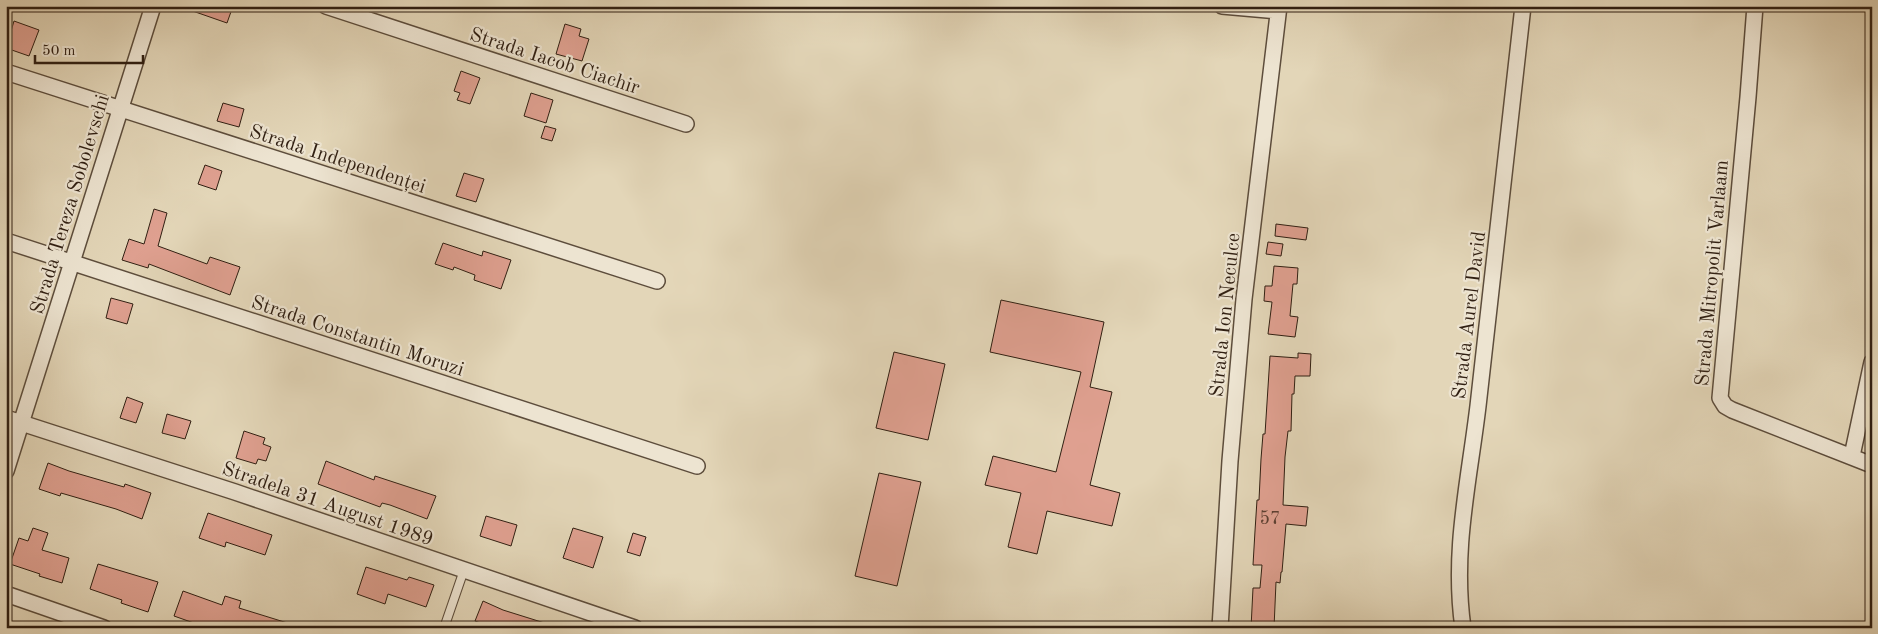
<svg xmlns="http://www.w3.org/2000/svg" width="1878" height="634" font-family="'Old Standard TT',serif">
<rect width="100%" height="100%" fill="#e3d6b8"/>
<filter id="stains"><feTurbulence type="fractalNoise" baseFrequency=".004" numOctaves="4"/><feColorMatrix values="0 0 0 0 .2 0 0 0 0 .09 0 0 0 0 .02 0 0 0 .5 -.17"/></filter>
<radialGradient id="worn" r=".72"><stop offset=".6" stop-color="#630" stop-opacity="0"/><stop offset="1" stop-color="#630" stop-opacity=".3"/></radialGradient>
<path fill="#dfa090" stroke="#301f12" d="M184,6H233L227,23L184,8Z
M14,21L39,30L29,56L6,48Z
M565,24L581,29L579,36L589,39L582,61L556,54Z
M461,71L480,78L470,104L457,100L460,93L454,91Z
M531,93L553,100L546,123L524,116Z
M223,103L244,109L239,127L217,121Z
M545,126L556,129L552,141L541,138Z
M205,165L222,171L216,190L198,184Z
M464,173L484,179L476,202L456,196Z
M154,209L167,213L158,246L207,264L210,257L240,267L230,295L149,264L148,268L122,260L129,239L144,244Z
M1276,224L1308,228L1306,240L1275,236Z
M1268,242L1283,244L1281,256L1266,254Z
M443,243L482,256L483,251L511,260L501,289L474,280L475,275L454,267L453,270L435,264Z
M1274,266L1298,268L1297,284H1293L1290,316L1298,317L1295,337L1268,334L1272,302L1264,301L1265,286H1272Z
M111,298L133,304L127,324L106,318Z
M1001,300L1104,322L1090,387L1112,392L1090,485L1120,493L1112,526L1047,511L1037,554L1008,547L1021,493L985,485L993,456L1056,472L1081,372L990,352Z
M894,352L945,364L928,440L876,428Z
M1298,353L1311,354L1310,376H1295L1294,394H1292L1291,431H1288L1285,457L1283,505L1308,507L1306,526L1286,524L1282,572H1281L1280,583L1276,582L1274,628H1251L1253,588H1260L1262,565H1253L1255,531L1257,500H1259L1261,459L1263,434H1265L1270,356L1298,358Z
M127,397L143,403L136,423L120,418Z
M167,414L191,421L185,439L162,433Z
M244,431L265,438L263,444L271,447L266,461L258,459L256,464L236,458Z
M326,461L374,480L375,476L436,496L427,519L390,505L382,503L380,507L318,484Z
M48,463L69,471L124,487L125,484L151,493L142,519L116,509L61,493L60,496L39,489Z
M879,473L921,482L897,586L855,576Z
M208,513L272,535L265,555L226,542L225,547L199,538Z
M486,516L517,525L511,546L480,536Z
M33,528L48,533L42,550L69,558L62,583L39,576L40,574L10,564L19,538L28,541Z
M573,528L603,537L593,568L563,558Z
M633,533L646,537L640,556L627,552Z
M98,564L158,582L148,612L121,603L122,600L90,589Z
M366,567L407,580L409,577L434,585L426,607L388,594L385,604L357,594Z
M183,591L222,605L225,596L241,601L239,608L294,625L293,628H208L174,616Z
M483,601L503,610L551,625V628H494L475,621Z"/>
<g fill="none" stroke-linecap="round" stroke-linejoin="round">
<g stroke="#5d4d3c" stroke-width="10">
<path id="service" d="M444,628L464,570"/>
</g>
<g stroke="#5d4d3c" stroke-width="18">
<path id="minor" d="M326,6L686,124
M1222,6L1278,11
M1755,6L1748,97L1720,398L1725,406L1732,410L1872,465
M6,72L657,281
M6,241L697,466
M6,418L235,492L635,628
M1852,456L1872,362
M6,471L153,6
M6,594L104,628
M1220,628L1230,461L1244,299L1279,6
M1463,628C1452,551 1469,482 1478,406C1493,273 1509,140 1523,6"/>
</g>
<use href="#service" stroke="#ede4d1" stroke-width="8"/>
<use href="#minor" stroke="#ede4d1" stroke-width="15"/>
</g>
<g text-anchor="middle" stroke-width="4.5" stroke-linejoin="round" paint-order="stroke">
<g font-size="18" fill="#5c3f32">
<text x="1270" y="524">57</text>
</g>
<g font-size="20" fill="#301f12" stroke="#ede4d1">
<text transform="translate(555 60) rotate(18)" y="7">Strada Iacob Ciachir</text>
<text transform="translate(338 158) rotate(18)" y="7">Strada Independenței</text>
<text transform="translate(69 204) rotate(-73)" y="7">Strada Tereza Sobolevschi</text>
<text transform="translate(1711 273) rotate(-85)" y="7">Strada Mitropolit Varlaam</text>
<text transform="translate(1224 315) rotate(-84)" y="7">Strada Ion Neculce</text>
<text transform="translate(1468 315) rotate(-83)" y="7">Strada Aurel David</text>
<text transform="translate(358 335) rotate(18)" y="7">Strada Constantin Moruzi</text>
<text transform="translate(328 503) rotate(19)" y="7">Stradela 31 August 1989</text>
</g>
</g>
<rect width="1878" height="634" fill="none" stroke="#e3d6b8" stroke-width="25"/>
<rect x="8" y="8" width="1863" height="619" fill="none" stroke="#301f12" stroke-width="2.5"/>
<rect x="12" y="12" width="1853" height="609" fill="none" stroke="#301f12"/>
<path d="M35 55v8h108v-8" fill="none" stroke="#301f12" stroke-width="2.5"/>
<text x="42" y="55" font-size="15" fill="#301f12" stroke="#ede4d1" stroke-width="4" paint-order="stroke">50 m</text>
<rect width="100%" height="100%" filter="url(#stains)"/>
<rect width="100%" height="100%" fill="url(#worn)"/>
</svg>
